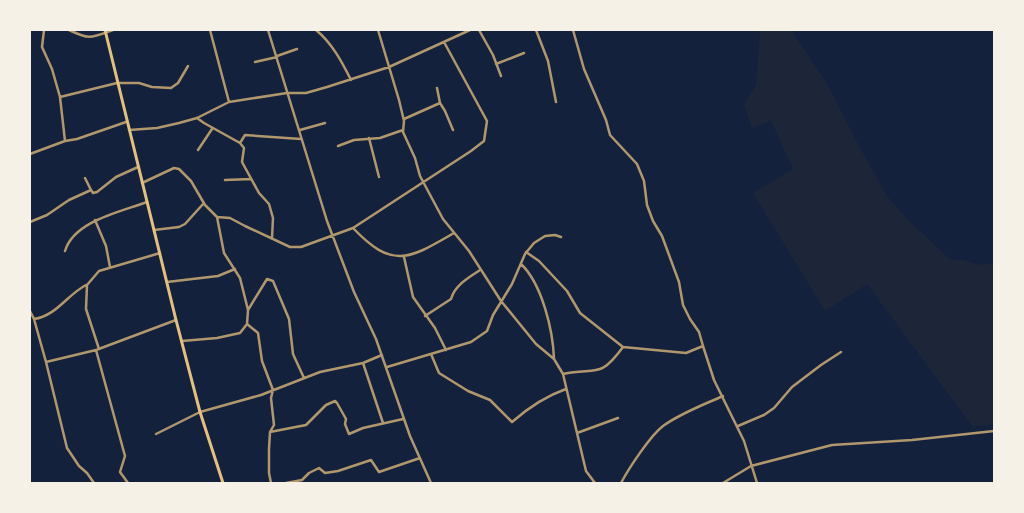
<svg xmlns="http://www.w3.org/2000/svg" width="1024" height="513" font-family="'DM Sans',sans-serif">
<rect width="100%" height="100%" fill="#14213d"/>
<path fill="#1d2539" d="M760,30H791L827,84L859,146L887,196L908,220L951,260C961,259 967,261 976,264C982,265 989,264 994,264V424L973,427L867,284L825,311L753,193L793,169L771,121L752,128L744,104L756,85Z"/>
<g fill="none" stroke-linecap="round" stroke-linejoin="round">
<path stroke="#b1986c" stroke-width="2.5" d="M44,30L42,47L52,69L60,97L65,141
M69,30C90,40 91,38 113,30
M210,30L229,102
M268,30L327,221L354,292L376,339L410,436L431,483
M316,30C332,43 342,62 351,80
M378,30L399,100L404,121L403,132L415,158L420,176L443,219L469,251L501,301L536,344L554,359L563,374L586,471L595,483
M479,30L493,55L501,76
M536,30L548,61L556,102
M573,30L584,69L606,120L610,135L637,164L644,181L647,205L653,221L662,236L679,282L683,305L690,319L699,332L703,346L714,380L744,441L757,483
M277,56L297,49
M255,62L277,57
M496,64L524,53
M437,88L440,103
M60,97L117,83H139L152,87L171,88L178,83L188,66
M197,118L204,123L240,143L244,148L242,162L259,193L269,204L273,218L272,238
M404,119L440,103L445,111L453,130
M129,130L157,128L179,123L197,118L229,102L287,93H306L327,87L389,67L470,30
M300,130L325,123
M369,138L379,177
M240,143L245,135L301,139
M338,146L354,140L380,138L403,130
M198,150L212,129
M30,154L65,141L77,139L126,122
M85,178L91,190
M225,180L251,179
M142,183L174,168L179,169L191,181L205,205L217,217L224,253L240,278L248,310L247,324L240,333L217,338L182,341
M217,217L230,218L245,226L290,247H301L353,228L471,151L484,141L487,121L444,42
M95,220L106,246L110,267
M30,222L47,215L69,200L91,190L93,193L97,192L116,177L138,167
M353,228C393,270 409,259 454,233
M154,230L179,227L185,224L204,203
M65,251C74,221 120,212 147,202
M526,252L539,261L567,291L580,313L623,347L686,353L703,346
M404,257L413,297L435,328L446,350
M521,264C542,284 553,330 554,359
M167,282L218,276L235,269
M248,310L267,279L273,281L289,319L293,354L304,378
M30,311L34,319L46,362L67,448L79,466L87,473L94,483
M425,316L451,299C455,285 468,278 480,270
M34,319C56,316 67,295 86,285
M247,324L258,333L262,361L273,390L271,398L274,425L270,432L269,449V473L271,483
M99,349L86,309L87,285L99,271L160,253
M96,350L125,456L120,472L128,483
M431,354L439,373L468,391L490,400L512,422C528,408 546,396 566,389
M46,362L96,350L176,320
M363,363L383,423
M387,367L471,342L487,331L493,315L512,284L525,254L534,243L545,236L555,235L561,237
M563,374C596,367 599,380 623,347
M738,426L764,415L774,408L792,387L821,365L841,352
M270,432L306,425L326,405L335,401L337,403L346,419L345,424L349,434L363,428L403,419
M577,433L618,418
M156,434L200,412L261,395L320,372L363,363L382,355
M286,483L302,480L309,473L319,468L325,473L338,471L371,460L379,472L420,458
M621,483C629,468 650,436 663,426C681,413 703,405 723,396
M723,483L751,466L832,445L912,440L994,431"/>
<path stroke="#e5c07b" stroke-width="3" d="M105,30L176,320L200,412L223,483"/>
</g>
<rect width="1024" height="513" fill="none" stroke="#f6f1e7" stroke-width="62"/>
</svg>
